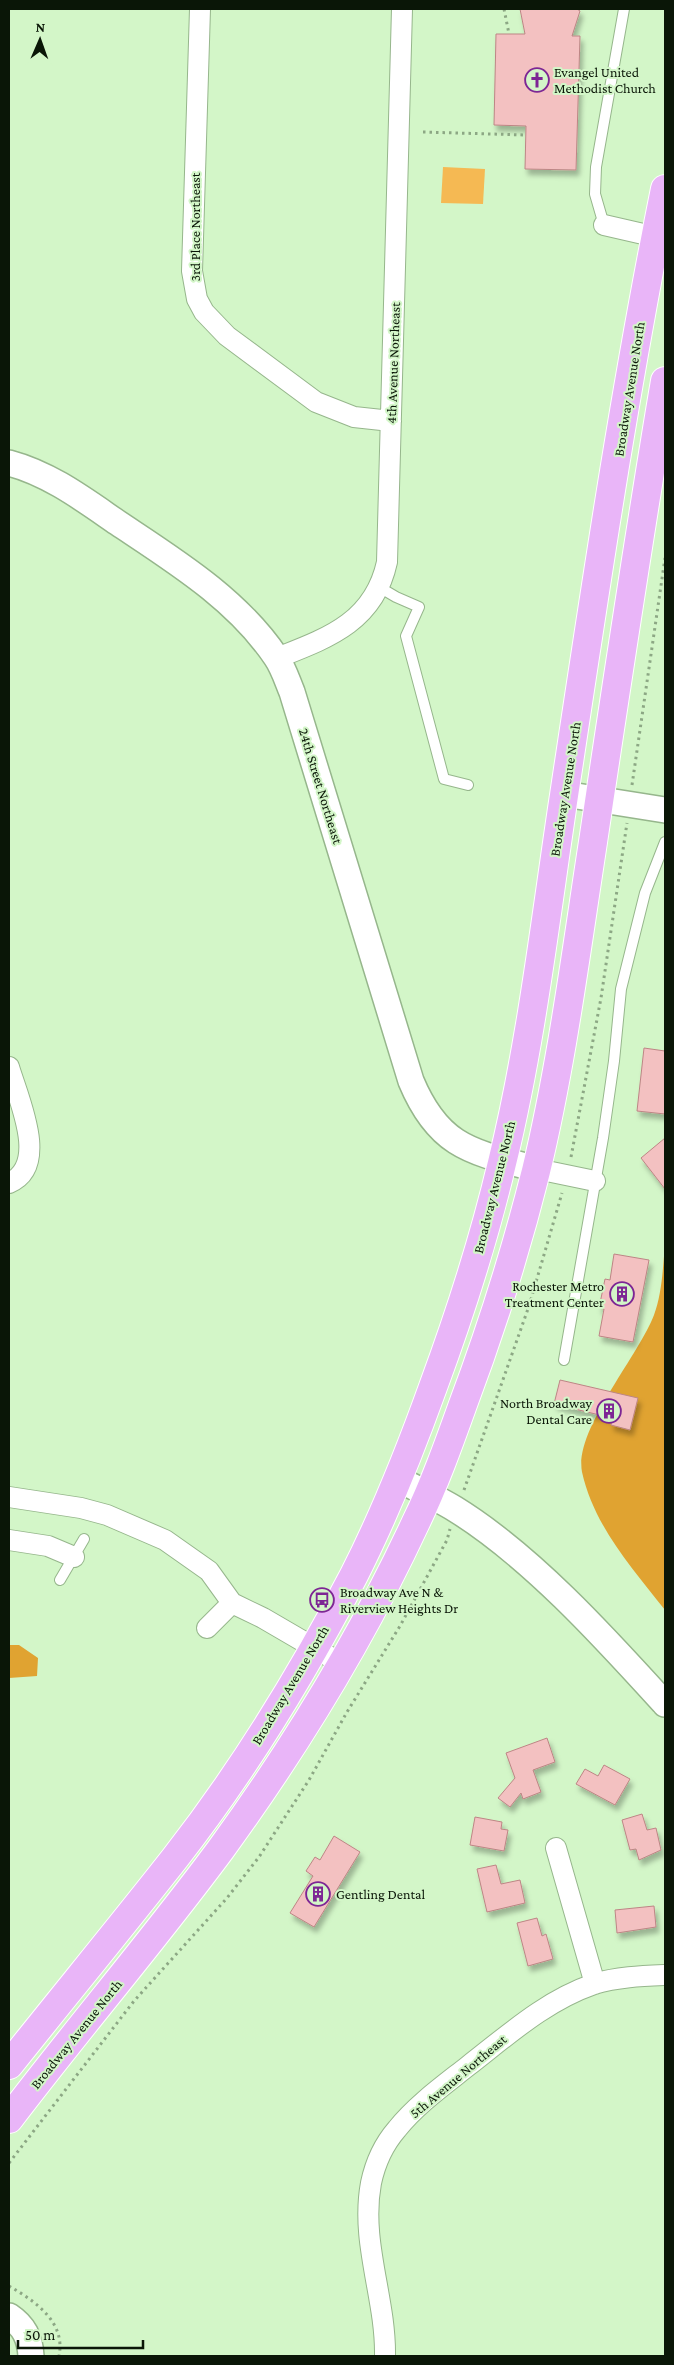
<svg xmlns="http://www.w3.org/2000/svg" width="674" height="2365" font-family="'Crimson Pro',serif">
<defs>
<filter id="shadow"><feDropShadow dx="3" dy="5.5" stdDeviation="2.5" flood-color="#0004"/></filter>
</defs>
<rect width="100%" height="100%" fill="#d3f6c8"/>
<path fill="#f5b953" d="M443,167L485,169L483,204L441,203Z"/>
<path fill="#e0a331" d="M665,1244V1610C632,1568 594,1526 582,1472C574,1430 638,1357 654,1315C662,1294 663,1267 665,1244Z
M9,1645H19L38,1658L37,1676L9,1678Z"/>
<path fill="#f3c1c1" stroke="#bd8585" filter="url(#shadow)" d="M520,9H577L580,11L572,36H580L576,170L525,169L526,126L494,125L496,34H525Z
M644,1048L665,1051V1114L637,1111Z
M665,1138V1189L641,1158Z
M614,1254L649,1260L633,1342L599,1336L604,1309L599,1308L605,1279L610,1280Z
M560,1380L638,1398L630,1430L611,1425L612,1418L554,1404Z
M547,1738L555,1762L533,1770L541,1792L523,1799L521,1793L510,1807L498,1798L515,1778L506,1753Z
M604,1765L630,1779L615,1805L576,1784L585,1769L598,1776Z
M642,1814L647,1830L656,1828L661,1850L639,1860L636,1849L630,1850L622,1820Z
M475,1817L502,1822L501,1829L508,1830L504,1851L470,1845Z
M334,1836L360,1852L314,1927L290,1913L313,1876L306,1871L315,1857L320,1860Z
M496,1865L501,1884L520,1880L525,1903L487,1912L477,1869Z
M654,1906L656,1927L617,1933L615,1910Z
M537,1918L542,1936L546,1934L553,1959L528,1966L517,1923Z"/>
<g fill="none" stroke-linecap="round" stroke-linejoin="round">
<g stroke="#96b68c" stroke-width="12">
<path id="service" d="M604,225L595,194L596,167L624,9
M379,587L396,597L419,607L406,636L444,779L468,785
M564,1360L603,1138L614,1061L621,989L645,893L665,842
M60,1580L84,1539"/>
</g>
<g stroke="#96b68c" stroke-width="22">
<path id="minor" d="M200,9L192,271L197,299L204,312L227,336L316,402L354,417L391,421
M604,225L665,239
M277,658C328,638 374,622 387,562L402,9
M9,1067C18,1098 50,1166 9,1183
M537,1169L595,1181
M9,1497L81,1508L107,1515L165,1540L209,1571L232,1603L263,1618L342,1664
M9,1540L48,1546L74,1557
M207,1628L232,1603
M556,1848L595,1984
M385,2356C386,2298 360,2242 371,2183C375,2164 384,2144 397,2129C416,2105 444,2085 468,2066C508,2035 545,2001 594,1984C617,1977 642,1976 665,1975"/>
</g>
<g stroke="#96b68c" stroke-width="28">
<path id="tertiary" d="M9,463C50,474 83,499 118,523C175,561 237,599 276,657C283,667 287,680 292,692L411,1081C439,1148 472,1152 537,1169
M564,794L665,810
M398,1479C417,1489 437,1498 455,1509C531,1556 605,1638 665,1704
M9,2316C24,2326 30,2338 31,2356"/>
</g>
<g stroke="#fff" stroke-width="30">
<path id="primary" d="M9,2065C64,1996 120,1928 175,1858C243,1771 303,1673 354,1575C385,1514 410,1451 433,1387C460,1314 484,1239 502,1163C531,1045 545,922 563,802C594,597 624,392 665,189
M9,2119C78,2028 153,1941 221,1849C296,1746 362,1638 416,1522C434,1485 448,1446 462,1407C491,1330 516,1251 536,1171C562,1063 576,952 593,842C616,688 639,534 665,381"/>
</g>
<path stroke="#8ca784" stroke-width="3" stroke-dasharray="2.5 4" stroke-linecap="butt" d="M504,9L509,34
M423,132L526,135
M632,785L665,558
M571,1157L601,998L627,823
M464,1490L529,1306L562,1193
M9,2163L134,2001L227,1898L259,1857L309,1780L347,1712L400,1626L447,1540L450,1529
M9,2286C35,2301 66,2322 59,2356"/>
<use href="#service" stroke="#fff" stroke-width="10"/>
<use href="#minor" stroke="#fff" stroke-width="20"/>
<use href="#tertiary" stroke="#fff" stroke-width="25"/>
<use href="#primary" stroke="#e9b5f8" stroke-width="28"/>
</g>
<defs>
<g id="church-ring" transform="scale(1.25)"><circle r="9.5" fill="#d3f6c8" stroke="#7d2694" stroke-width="1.5"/><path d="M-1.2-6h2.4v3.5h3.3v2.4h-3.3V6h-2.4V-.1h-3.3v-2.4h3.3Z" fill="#7d2694"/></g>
<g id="building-ring" transform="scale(1.25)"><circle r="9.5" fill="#d3f6c8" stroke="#7d2694" stroke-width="1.5"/><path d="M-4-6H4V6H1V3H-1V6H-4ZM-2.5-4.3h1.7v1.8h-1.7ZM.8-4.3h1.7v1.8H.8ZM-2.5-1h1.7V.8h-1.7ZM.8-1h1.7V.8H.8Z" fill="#7d2694"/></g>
<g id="bus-ring" transform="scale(1.25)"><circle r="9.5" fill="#d3f6c8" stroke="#7d2694" stroke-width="1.5"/><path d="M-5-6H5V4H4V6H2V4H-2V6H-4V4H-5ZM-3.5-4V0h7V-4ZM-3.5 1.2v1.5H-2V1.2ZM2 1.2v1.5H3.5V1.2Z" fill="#7d2694"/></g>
</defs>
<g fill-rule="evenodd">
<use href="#church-ring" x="537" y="80"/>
<use href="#building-ring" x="622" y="1294"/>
<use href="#building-ring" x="609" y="1411"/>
<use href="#bus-ring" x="322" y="1600"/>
<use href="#building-ring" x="318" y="1894"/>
</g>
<g text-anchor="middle" stroke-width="4" stroke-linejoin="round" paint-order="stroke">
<g font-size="14" fill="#0a1607" stroke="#d3f6c8" text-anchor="start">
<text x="554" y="77">Evangel United<tspan x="554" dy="16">Methodist Church</tspan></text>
<text x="604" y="1291" text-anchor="end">Rochester Metro<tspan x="604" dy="16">Treatment Center</tspan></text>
<text x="592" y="1408" text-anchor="end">North Broadway<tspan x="592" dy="16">Dental Care</tspan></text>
<text x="340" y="1597">Broadway Ave N &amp;<tspan x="340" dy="16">Riverview Heights Dr</tspan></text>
<text x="336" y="1899">Gentling Dental</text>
</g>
<g font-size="14" fill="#0a1607" stroke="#d3f6c8">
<text transform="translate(195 227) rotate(-90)" y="5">3rd Place Northeast</text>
<text transform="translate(393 363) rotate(-88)" y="5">4th Avenue Northeast</text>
<text transform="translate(629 389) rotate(-81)" y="5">Broadway Avenue North</text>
<text transform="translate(321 786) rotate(73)" y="5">24th Street Northeast</text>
<text transform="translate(565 789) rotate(-81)" y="5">Broadway Avenue North</text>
<text transform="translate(494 1187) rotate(-76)" y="5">Broadway Avenue North</text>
<text transform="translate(290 1685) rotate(-59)" y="5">Broadway Avenue North</text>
<text transform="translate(76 2034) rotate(-51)" y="5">Broadway Avenue North</text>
<text transform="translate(458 2076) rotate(-40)" y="5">5th Avenue Northeast</text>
</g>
</g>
<rect width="674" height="2365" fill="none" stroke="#0a1607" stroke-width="20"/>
<g transform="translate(40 40) rotate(2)" stroke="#d3f6c8" stroke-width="4" paint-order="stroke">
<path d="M0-4L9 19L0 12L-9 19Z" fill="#0a1607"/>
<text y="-8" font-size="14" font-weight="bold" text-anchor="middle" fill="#0a1607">N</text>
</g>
<path d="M18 2340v8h125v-8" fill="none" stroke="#0a1607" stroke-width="2.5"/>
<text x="25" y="2340" font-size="15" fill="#0a1607" stroke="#d3f6c8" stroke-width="4" paint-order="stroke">50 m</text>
</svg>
